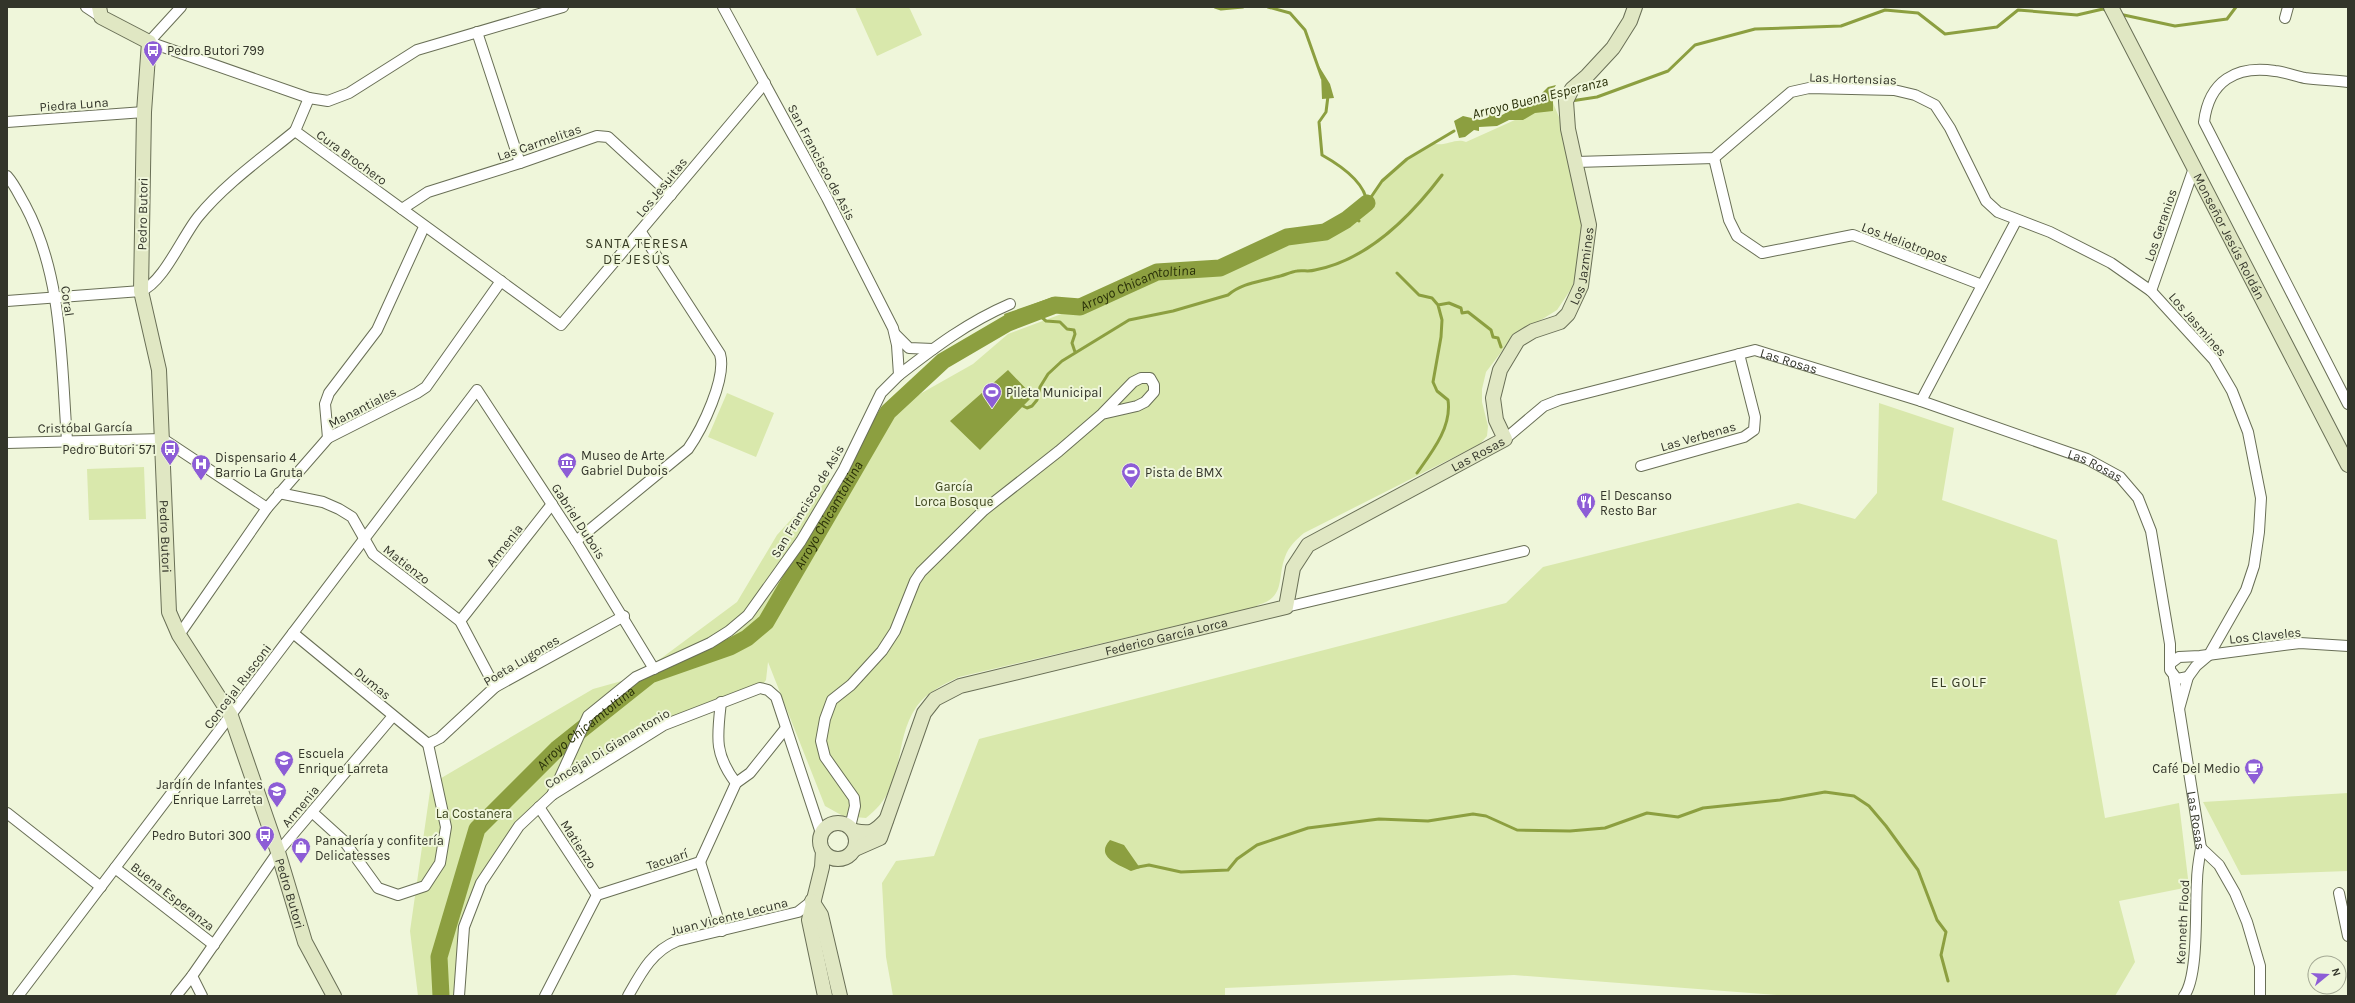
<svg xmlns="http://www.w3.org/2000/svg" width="2355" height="1003" font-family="Karla,sans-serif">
<rect width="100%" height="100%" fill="#eff6da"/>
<path fill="#d9e8ac" d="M855,7H909L922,35L877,56Z
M1553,103L1559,117L1584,227L1573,286L1557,310L1512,338L1486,372L1482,389V402L1488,426L1487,436L1480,444L1304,533C1296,540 1289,546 1285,557C1277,578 1286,597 1258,605L1256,607L959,677C944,684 927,692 917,706C891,743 909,785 866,818L843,816L825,806L768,662L766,680L760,688L664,725L525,820L468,901L460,996H418L410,931L431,784L593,689L636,677L737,602L777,535L828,479L842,491L837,512L888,412L973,364L1008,334L1080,307L1157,272L1220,268L1287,237L1325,232L1346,220L1370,201L1382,181L1407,159L1433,143C1444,148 1455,137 1466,142Z
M727,393L774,413L756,457L708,437Z
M1879,403L1954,428L1942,500L2057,540L2105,818L2179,803L2189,887L2119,901L2135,962L2115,996H1791L1514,975L1225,988V996H893L886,957L882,883L896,861L934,856L979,739L1506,603L1543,567L1798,503L1855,519L1877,493Z
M144,467L146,519L89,520L87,469Z
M2348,793V871L2241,875L2203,802Z"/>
<path fill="#8c9f40" d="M1317,63L1330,84L1334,98L1322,99L1321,74Z
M1556,85L1553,90V111L1535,113L1523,120H1509L1497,126L1479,127V131L1474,130L1465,137L1459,138L1454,121L1463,116L1480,120L1487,118L1490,111L1502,115L1513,109L1522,100L1536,99L1548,87Z
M1053,297L1056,311L1010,329L1004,314Z
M1008,370L1033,396L980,450L950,421Z
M1110,840L1124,845L1140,868L1131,871C1120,865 1094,857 1110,840Z"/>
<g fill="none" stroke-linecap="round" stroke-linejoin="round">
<path stroke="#8c9f40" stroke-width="3" d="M1215,7L1221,9L1243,7
M1268,7L1290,13L1305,30L1322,78
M2119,14L2175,26L2227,19L2236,7
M1328,96L1326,112L1319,122L1322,155C1338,164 1365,182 1367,203
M1571,101L1597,97L1668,71L1695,45L1755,29L1841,26L1885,10L1918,13L1945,34L1997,27L2018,10L2077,15L2103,9L2108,11
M1367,203L1382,181L1407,159L1454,131
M1346,220L1354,218L1359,221
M1397,273L1419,295L1432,298L1438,305L1449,303L1461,308L1462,313L1468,312L1491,330L1493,337L1498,338L1501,347
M1039,315L1046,321L1060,322L1067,329L1074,330L1075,334L1072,343L1075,352
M1021,405L1027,408L1032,406L1037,400L1040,387L1048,374L1062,361L1129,320L1173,311L1228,295C1242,283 1259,282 1276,277C1283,276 1290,272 1297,271C1303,270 1309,272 1315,270C1368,260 1411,216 1442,175
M1417,473C1432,452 1452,427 1448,400L1437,391L1433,382L1441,337L1442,320L1438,305
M1138,867L1149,865L1181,872L1228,870L1237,859L1257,845L1308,828L1379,819L1428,821L1473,814L1486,816L1517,830L1570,831L1605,828L1647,813L1678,817L1703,808L1780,800L1825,792L1854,796L1869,806L1886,826L1918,870L1937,920L1946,932L1941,955L1948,981"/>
<path stroke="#8c9f40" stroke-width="17" id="s1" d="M441,996L439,957L477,829L557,749L650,675L730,647L747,638L766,622L888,412L943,361L1008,323L1055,305L1080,307L1157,272L1220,268L1287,237L1325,232L1346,220L1367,203"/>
<g stroke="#696f56" stroke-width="12">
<g id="street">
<path d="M86,7L101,17"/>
<path d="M181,7L149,42L309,98L295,131L561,325L765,83"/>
<path d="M2285,18L2288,7"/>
<path d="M477,32L520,163"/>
<path d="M2348,82C2334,80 2319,80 2305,78C2295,76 2285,72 2275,71C2236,65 2209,81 2204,122L2348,404"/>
<path d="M309,98L328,101L349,93L417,50L563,7"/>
<path d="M7,122L144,112"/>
<path d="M1714,158L1729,220L1737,236L1762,253L1853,235L1982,285"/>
<path d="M1576,162L1714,158L1791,92L1809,88L1894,90L1915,95L1935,105L1950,128L1986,201L1998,212L2050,232L2111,263L2151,291L2214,360L2232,391L2248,432L2261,498L2259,532L2254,566L2246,590L2209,655L2196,666L2188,677L2179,709"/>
<path d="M7,176C15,185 19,195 25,205C63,276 61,361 67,440"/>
<path d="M402,209L428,192L520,163L597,136L608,137L671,195"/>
<path d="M2151,291L2194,168"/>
<path d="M7,301L141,291C163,283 182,237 198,217C225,184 262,158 295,131"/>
<path d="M895,334L909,348L933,349"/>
<path d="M899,375C935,347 968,322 1010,304"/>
<path d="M1921,401L2016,221"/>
<path d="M328,438L325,404L329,393L377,330L424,227"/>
<path id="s2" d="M1505,439L1544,406L1559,400L1755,350L1921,401L2087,459L2120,477L2138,498L2151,531L2170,644V670L2177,679L2188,677"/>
<path d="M7,443L163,439L267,508"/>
<path d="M1641,466L1744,437L1754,430L1755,417L1739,354"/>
<path d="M279,493L323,502L339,509L352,517L373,554L460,621L495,687"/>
<path d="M576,541L688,449C702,429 727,378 720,354L641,232"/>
<path d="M1286,607L1524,551"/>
<path d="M460,621L552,504"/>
<path d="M293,633L428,744L440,738L495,687L624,616"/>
<path d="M179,635L267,508L328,438L417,393L426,387L501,281"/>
<path d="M2171,663L2179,657L2200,656L2300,643L2348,646"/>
<path id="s3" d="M2174,677L2201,848C2199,859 2197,870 2197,881C2195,908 2199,976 2184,996"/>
<path d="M721,702C717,737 714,754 736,783"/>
<path d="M552,795L588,716L636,677L710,643L729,631L748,615L801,541L844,469L881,393L899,375L897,345L893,328L827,198L723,7"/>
<path d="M539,807L597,895"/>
<path d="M312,812L344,841L378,888L398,895L425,886L440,863L446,827L428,744"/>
<path d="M7,813L101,887"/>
<path d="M850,827L855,806L854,798L825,757L821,741L825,719L832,700L851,685L882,651L895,631L915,581L921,572L984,510L1059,451L1102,414L1133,382L1141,378H1150L1154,385V392L1145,402L1137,406L1102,414"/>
<path d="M2201,848L2219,865L2235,893L2247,922L2260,966V996"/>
<path d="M700,862L722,931"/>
<path d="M115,868L214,945"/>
<path d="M2339,893L2348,936"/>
<path d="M192,976L202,996"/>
<path d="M18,996L477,390L576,541L654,669"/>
<path d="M176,996L192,976L278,852L393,716"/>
<path d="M459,996L464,927L481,883L519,826L552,795L664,725L760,688L768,690L776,697L821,833"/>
<path d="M545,996L597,895L700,862L736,783L750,773L786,728"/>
<path d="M628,996C641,973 652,951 677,941L798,912L812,901"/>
</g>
</g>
<g stroke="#696f56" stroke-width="16">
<g id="secondary">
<path id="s4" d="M99,7L101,17L149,42L144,112L141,291L159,370L169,612L179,635L231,716L278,852L305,942L334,996"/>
<path id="s5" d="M2111,7L2348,465"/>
<circle cx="838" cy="841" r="18"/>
<path d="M854,831C871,834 874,833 886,820"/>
<path id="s6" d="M855,849L880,838L924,713L935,699L960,686L1286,607L1293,568L1308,545L1505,439L1496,420L1493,398L1500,370L1518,340L1533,331L1560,322L1568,314L1581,286L1589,225L1568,129L1566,101L1572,89L1587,76L1613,48L1630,21L1635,7"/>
<path d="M823,851L822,867L809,920L825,996"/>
<path d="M812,901L821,915L840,996"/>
</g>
</g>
<use href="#street" stroke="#fff" stroke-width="10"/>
<use href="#secondary" stroke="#e0e7c3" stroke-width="14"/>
</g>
<defs>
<g id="bus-pin" transform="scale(1)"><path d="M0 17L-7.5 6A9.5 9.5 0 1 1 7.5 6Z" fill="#8d5dd6" stroke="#eff6da"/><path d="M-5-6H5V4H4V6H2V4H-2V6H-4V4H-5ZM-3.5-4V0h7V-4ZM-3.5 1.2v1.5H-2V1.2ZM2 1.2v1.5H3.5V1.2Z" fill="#fff"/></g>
<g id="stadium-pin" transform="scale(1)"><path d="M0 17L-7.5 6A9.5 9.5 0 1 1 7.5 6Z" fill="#8d5dd6" stroke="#eff6da"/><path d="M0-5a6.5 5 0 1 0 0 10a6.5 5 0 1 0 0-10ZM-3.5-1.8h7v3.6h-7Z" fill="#fff"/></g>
<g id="museum-pin" transform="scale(1)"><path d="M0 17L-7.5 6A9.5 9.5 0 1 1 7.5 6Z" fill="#8d5dd6" stroke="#eff6da"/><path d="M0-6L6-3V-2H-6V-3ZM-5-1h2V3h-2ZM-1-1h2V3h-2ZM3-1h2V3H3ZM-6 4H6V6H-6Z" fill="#fff"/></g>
<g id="hospital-pin" transform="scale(1)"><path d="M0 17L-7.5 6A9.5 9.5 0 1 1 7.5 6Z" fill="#8d5dd6" stroke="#eff6da"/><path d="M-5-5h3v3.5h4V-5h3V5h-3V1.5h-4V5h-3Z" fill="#fff"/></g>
<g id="restaurant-pin" transform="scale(1)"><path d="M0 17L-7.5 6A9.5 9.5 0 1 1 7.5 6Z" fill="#8d5dd6" stroke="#eff6da"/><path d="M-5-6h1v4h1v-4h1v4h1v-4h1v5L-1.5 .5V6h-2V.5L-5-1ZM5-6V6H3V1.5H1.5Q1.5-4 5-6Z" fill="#fff"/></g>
<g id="school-pin" transform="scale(1)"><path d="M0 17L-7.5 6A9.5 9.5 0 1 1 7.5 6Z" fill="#8d5dd6" stroke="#eff6da"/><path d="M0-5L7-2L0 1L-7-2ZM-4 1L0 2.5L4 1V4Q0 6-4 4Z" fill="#fff"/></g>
<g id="cafe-pin" transform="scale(1)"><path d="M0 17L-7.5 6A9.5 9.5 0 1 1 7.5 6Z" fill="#8d5dd6" stroke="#eff6da"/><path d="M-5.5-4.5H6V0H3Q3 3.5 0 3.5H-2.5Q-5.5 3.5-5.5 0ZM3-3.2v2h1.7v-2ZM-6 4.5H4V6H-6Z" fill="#fff"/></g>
<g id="shop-pin" transform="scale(1)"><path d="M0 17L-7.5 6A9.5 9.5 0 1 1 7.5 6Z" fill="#8d5dd6" stroke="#eff6da"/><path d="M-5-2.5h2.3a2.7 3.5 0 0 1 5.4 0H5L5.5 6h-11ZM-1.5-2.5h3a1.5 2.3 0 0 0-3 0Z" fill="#fff"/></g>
</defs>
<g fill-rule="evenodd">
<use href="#bus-pin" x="153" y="50"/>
<use href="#stadium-pin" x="992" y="392"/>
<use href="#bus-pin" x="170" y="449"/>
<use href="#museum-pin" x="567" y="462"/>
<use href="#hospital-pin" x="201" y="464"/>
<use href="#stadium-pin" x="1131" y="472"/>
<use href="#restaurant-pin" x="1586" y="502"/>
<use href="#school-pin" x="284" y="760"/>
<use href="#cafe-pin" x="2254" y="768"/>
<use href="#school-pin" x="277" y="791"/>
<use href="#bus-pin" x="265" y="835"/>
<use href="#shop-pin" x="301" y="847"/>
</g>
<g text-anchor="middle" stroke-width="4" stroke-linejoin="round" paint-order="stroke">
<g font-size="13" fill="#33352a" stroke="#eff6da" text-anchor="start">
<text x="167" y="55">Pedro Butori 799</text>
<text x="1006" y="397">Pileta Municipal</text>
<text x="156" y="454" text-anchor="end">Pedro Butori 571</text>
<text x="581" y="460">Museo de Arte<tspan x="581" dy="15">Gabriel Dubois</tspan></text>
<text x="215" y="462">Dispensario 4<tspan x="215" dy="15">Barrio La Gruta</tspan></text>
<text x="1145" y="477">Pista de BMX</text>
<text x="1600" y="500">El Descanso<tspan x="1600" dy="15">Resto Bar</tspan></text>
<text x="298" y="758">Escuela<tspan x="298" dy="15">Enrique Larreta</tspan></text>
<text x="2240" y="773" text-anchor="end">Café Del Medio</text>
<text x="263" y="789" text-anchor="end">Jardín de Infantes<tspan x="263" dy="15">Enrique Larreta</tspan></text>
<text x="251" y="840" text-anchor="end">Pedro Butori 300</text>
<text x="315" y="845">Panadería y confitería<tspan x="315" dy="15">Delicatesses</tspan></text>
</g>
<g font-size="13" fill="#33352a" stroke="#eff6da">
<text transform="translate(1853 78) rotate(2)" y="5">Las Hortensias</text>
<text transform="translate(74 104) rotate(-4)" y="5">Piedra Luna</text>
<text transform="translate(539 142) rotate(-19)" y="5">Las Carmelitas</text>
<text transform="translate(352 157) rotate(36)" y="5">Cura Brochero</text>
<text transform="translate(822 162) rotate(62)" y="5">San Francisco de Asis</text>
<text transform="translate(661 187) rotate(-51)" y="5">Los Jesuitas</text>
<text transform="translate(142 214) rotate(-89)" y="5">Pedro Butori</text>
<text transform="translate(2160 225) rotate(-71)" y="5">Los Geranios</text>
<text dy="5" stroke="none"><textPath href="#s5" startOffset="258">Monseñor Jesús Roldán</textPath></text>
<text transform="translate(1905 242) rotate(21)" y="5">Los Heliotropos</text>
<text dy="5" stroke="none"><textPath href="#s6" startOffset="1047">Los Jazmines</textPath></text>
<text transform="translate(68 301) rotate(82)" y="5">Coral</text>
<text transform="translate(2198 324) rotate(49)" y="5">Los Jasmines</text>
<text dy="5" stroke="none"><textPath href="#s2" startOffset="305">Las Rosas</textPath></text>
<text transform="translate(362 407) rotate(-27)" y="5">Manantiales</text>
<text transform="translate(85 427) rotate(-1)" y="5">Cristóbal García</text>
<text transform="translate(1698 436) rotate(-16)" y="5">Las Verbenas</text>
<text dy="5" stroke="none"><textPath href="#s6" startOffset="801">Las Rosas</textPath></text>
<text dy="5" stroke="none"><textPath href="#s2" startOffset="629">Las Rosas</textPath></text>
<text transform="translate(807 501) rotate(-59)" y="5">San Francisco de Asis</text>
<text transform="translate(579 521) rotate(57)" y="5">Gabriel Dubois</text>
<text dy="5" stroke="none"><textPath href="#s4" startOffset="561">Pedro Butori</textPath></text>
<text transform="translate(504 545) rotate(-52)" y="5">Armenia</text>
<text transform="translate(407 564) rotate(38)" y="5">Matienzo</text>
<text transform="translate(2265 635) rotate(-6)" y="5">Los Claveles</text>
<text dy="5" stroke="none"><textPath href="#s6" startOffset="418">Federico García Lorca</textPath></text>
<text transform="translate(521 660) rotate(-31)" y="5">Poeta Lugones</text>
<text transform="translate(373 683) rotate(39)" y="5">Dumas</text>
<text transform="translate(237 686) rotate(-53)" y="5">Concejal Rusconi</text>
<text transform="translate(607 748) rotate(-31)" y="5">Concejal Di Gianantonio</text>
<text transform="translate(300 806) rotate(-50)" y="5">Armenia</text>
<text dy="5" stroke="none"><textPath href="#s3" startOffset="145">Las Rosas</textPath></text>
<text transform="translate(579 844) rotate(57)" y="5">Matienzo</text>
<text transform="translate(667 859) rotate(-18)" y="5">Tacuarí</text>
<text dy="5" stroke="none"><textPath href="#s4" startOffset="945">Pedro Butori</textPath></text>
<text transform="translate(173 896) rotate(38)" y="5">Buena Esperanza</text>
<text transform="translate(729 916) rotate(-14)" y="5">Juan Vicente Lecuna</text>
<text transform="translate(2182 922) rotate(-87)" y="5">Kenneth Flood</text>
</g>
<g font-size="13" fill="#3d451e" stroke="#eff6da">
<text x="954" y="491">García<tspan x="954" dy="15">Lorca Bosque</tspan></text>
<text x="474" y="818">La Costanera</text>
</g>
<g font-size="14" font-style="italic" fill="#293008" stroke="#eff6da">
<text transform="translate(1540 97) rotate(-14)" y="5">Arroyo Buena Esperanza</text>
<text dy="5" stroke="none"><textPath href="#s1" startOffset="1064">Arroyo Chicamtoltina</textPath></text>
<text dy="5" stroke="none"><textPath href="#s1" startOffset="657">Arroyo Chicamtoltina</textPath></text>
<text dy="5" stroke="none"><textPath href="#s1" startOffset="321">Arroyo Chicamtoltina</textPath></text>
</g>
<g font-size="14" letter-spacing="1" fill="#383d26" stroke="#eff6da">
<text x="637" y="248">SANTA TERESA<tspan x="637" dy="16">DE JESÚS</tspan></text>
<text x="1959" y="687">EL GOLF</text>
</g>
</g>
<rect width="2355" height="1003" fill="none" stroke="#33352a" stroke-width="16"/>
<g transform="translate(2327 975) rotate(72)"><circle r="19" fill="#eff6da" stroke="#a4a994"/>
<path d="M0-3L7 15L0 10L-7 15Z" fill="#8d5dd6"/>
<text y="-6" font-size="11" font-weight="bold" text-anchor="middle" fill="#33352a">N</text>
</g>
</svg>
